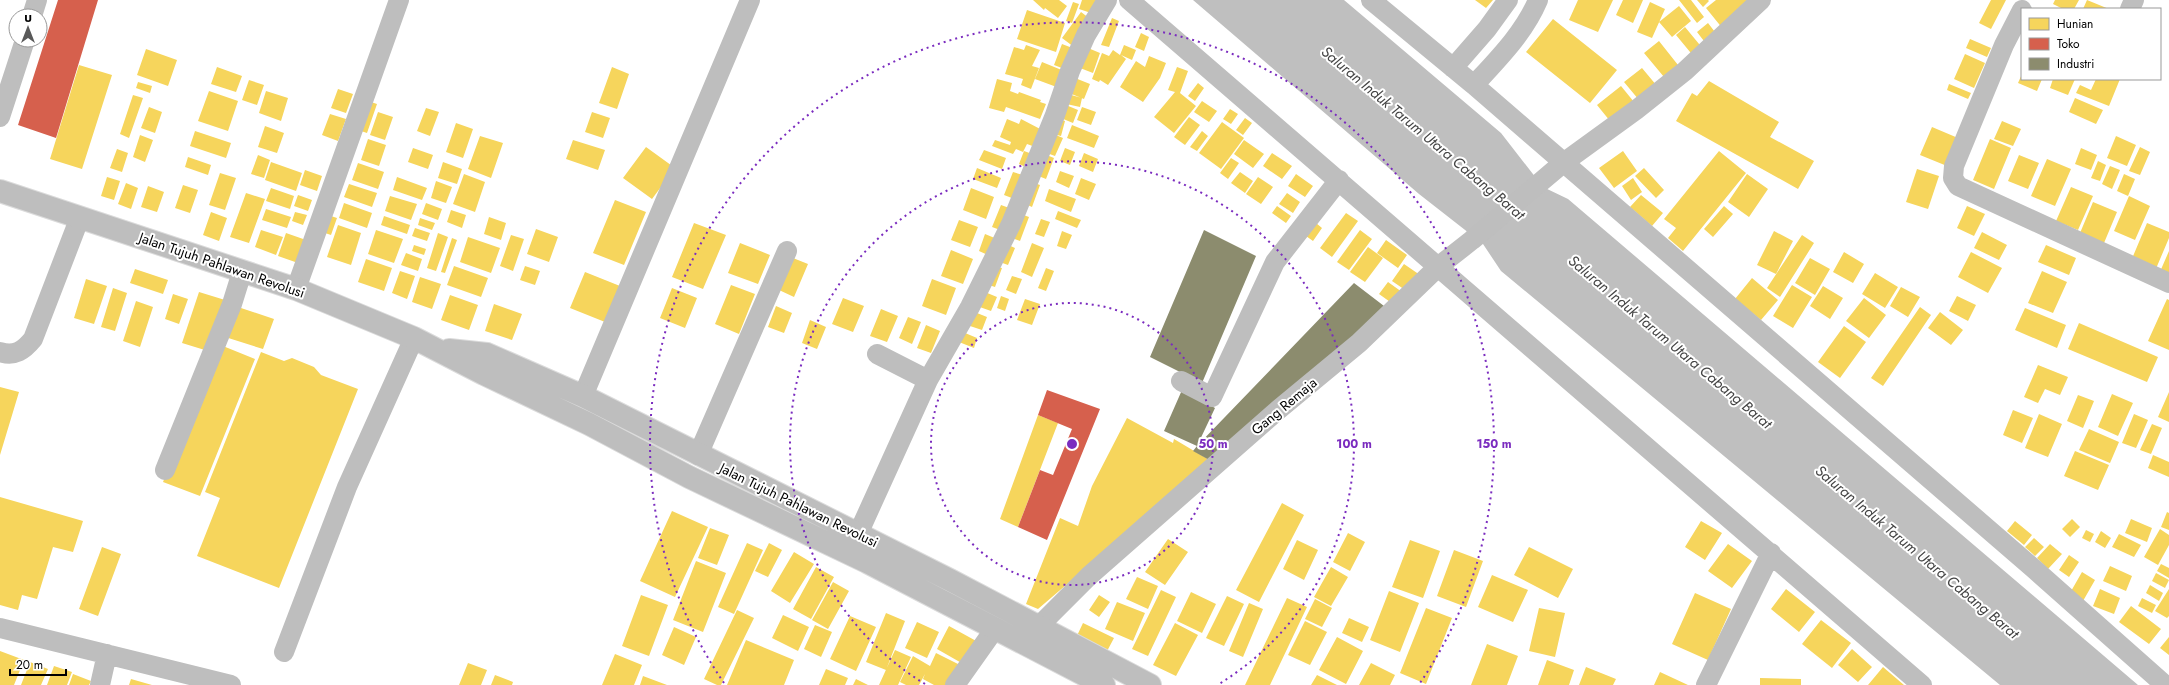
<svg xmlns="http://www.w3.org/2000/svg" width="2169" height="685" font-family="Jost,sans-serif">
<rect width="100%" height="100%" fill="#fff"/>
<path fill="#bfbfbf" d="M1193,0H1344L1501,133L1543,187L1568,199L2138,685H2000L1501,271L1483,244L1419,194Z"/>
<path fill="#f6d55c" d="M1033,0H1059L1067,6L1058,18L1045,8L1044,10Z
M1082,0H1097L1091,13L1079,9Z
M1475,0H1493L1486,8Z
M1578,0H1613L1598,32L1569,20Z
M1623,0H1643L1633,23L1616,15Z
M1679,0H1691L1704,17L1697,23Z
M1697,0H1708L1709,1L1703,7Z
M1716,0H1751L1723,29L1706,8Z
M1991,0H2006L1991,29L1979,23Z
M2055,0H2079L2074,9H2063L2053,4Z
M2087,0L2109,9H2083Z
M1073,2L1079,4L1072,23L1066,21Z
M1650,2L1665,9L1652,38L1637,32Z
M1679,6L1691,21L1672,37L1659,22Z
M1027,10L1065,23L1056,52L1017,39Z
M1081,12L1093,21L1074,47L1062,38Z
M1112,18L1119,21L1109,47L1101,45Z
M1553,19L1617,70L1590,103L1526,52Z
M1708,23L1718,36L1707,45L1697,32Z
M1685,27L1704,50L1695,58L1676,35Z
M1141,33L1149,37L1144,51L1135,47Z
M1970,39L1991,48L1987,57L1966,48Z
M1659,41L1678,65L1664,77L1644,53Z
M1062,44L1075,49L1067,70L1054,65Z
M1026,45L1040,50L1032,66L1039,68L1031,89L1021,85L1023,79L1005,74L1014,47L1024,50Z
M1124,45L1136,50L1132,60L1121,55L1126,59L1108,85L1100,80L1099,82L1092,79L1102,53L1109,56L1113,50L1120,55Z
M1088,48L1100,53L1093,73L1080,68Z
M146,49L177,60L168,86L137,75Z
M1965,54L1985,63L1974,88L1954,79Z
M1149,56L1166,63L1160,78L1143,102L1120,87L1136,61L1145,67Z
M1042,62L1069,73L1062,89L1035,79Z
M79,65L112,75L82,169L50,159Z
M217,67L242,76L236,92L211,84Z
M612,67L629,74L617,109L599,103Z
M1177,67L1188,71L1180,93L1196,106L1174,133L1154,117L1175,92L1168,90Z
M1642,68L1657,86L1639,100L1624,82Z
M2022,74V79H2042L2037,91L2018,83Z
M1070,76L1090,84L1084,99L1064,91Z
M997,79L1012,83L1010,91L1018,94L1019,92L1041,100L1040,102L1046,104L1040,119L1006,107L1004,112L989,108Z
M2053,79H2075L2068,95L2050,88Z
M2096,79H2120L2109,106L2076,93L2080,85L2091,90Z
M249,80L264,85L257,105L242,100Z
M1709,81L1779,122L1770,137L1814,161L1798,189L1676,121L1692,93L1697,96Z
M138,82L152,86L150,93L136,88Z
M1198,83L1204,88L1195,101L1188,96Z
M1949,84L1971,93L1968,99L1947,90Z
M1621,86L1634,102L1610,121L1597,105Z
M338,89L353,94L346,113L331,108Z
M209,91L238,101L228,131L198,121Z
M266,91L288,98L281,121L259,113Z
M1064,93L1082,98L1080,107L1062,103Z
M133,95L143,98L129,138L120,134Z
M2075,98L2103,110L2096,124L2069,112Z
M365,100L377,104L367,133L355,129Z
M1202,101L1217,111L1209,122L1194,112Z
M1061,103L1078,110L1073,123L1056,116Z
M149,107L162,112L155,133L141,128Z
M1082,107L1096,112L1091,125L1077,120Z
M426,108L439,112L430,136L417,131Z
M1230,109L1238,114L1231,124L1223,119Z
M378,112L393,117L385,140L370,135Z
M592,112L610,118L603,138L585,132Z
M330,114L346,119L338,141L322,135Z
M1054,117L1065,121L1061,136L1050,133Z
M1189,117L1200,125L1185,145L1174,137Z
M1245,118L1252,123L1243,135L1236,130Z
M1007,119L1019,124L1021,119L1044,131L1038,148L1027,144L1023,152L1016,149L1013,154L992,146L995,140L1010,145L1011,142L1000,137Z
M2002,121L2021,129L2013,146L1994,139Z
M1222,122L1244,138L1221,169L1199,153Z
M456,123L473,129L463,158L446,152Z
M1072,125L1099,136L1094,148L1067,138Z
M265,126L284,133L277,153L258,147Z
M1932,127L1958,138L1947,166L1920,155Z
M195,131L231,143L226,158L190,146Z
M1202,131L1208,136L1197,151L1190,147Z
M1051,133L1063,138L1055,156L1044,152Z
M140,135L153,140L145,162L133,157Z
M480,136L503,143L491,178L468,169Z
M2116,136L2136,145L2127,166L2107,158Z
M368,139L386,145L379,166L361,160Z
M1990,139L2011,148L1994,189L1973,180Z
M573,140L605,150L598,170L566,159Z
M1244,140L1264,154L1253,168L1234,154Z
M646,147L675,168L652,199L623,178Z
M2140,147L2150,152L2140,175L2129,171Z
M413,148L433,155L428,169L408,162Z
M1065,148L1075,152L1070,165L1060,161Z
M2081,148L2097,155L2091,170L2075,164Z
M117,149L128,153L122,172L110,168Z
M984,150L1006,158L1002,169L979,160Z
M1024,151L1035,155L1030,169L1019,164Z
M1623,151L1637,171L1614,188L1599,168Z
M1719,151L1746,173L1683,251L1668,238L1676,228L1664,219Z
M1084,153L1098,159L1093,172L1079,166Z
M1272,153L1292,166L1282,179L1263,166Z
M1044,154L1054,158L1046,179L1036,175Z
M258,155L270,160L264,178L251,174Z
M2019,155L2039,163L2028,189L2008,181Z
M188,157L211,165L208,175L185,167Z
M1231,158L1239,163L1228,179L1220,173Z
M2047,159L2071,169L2055,206L2031,196Z
M2098,161L2106,165L2100,181L2091,178Z
M271,162L302,173L296,191L265,180Z
M443,162L462,169L457,184L438,178Z
M358,163L384,172L378,189L352,180Z
M2110,166L2120,170L2112,189L2102,184Z
M977,168L1001,178L997,188L973,179Z
M1644,168L1664,190L1656,198L1635,176Z
M1917,169L1939,176L1928,209L1906,202Z
M305,170L322,176L317,191L300,185Z
M1060,171L1074,176L1069,188L1056,182Z
M1013,172L1026,176L1017,200L1004,195Z
M1240,172L1253,181L1245,193L1231,183Z
M220,173L236,178L225,210L209,205Z
M464,174L485,182L475,212L453,204Z
M1296,174L1313,186L1305,197L1288,186Z
M1747,174L1768,189L1749,217L1728,202Z
M2124,174L2135,179L2128,196L2117,191Z
M107,177L120,181L114,200L101,196Z
M397,177L427,188L422,200L393,190Z
M1258,177L1273,187L1261,204L1246,194Z
M1081,178L1096,184L1089,200L1075,194Z
M1633,178L1642,192L1631,200L1622,186Z
M436,181L452,187L446,203L431,198Z
M1029,181L1040,185L1032,207L1021,202Z
M126,183L138,188L131,209L118,204Z
M349,184L377,193L372,207L344,197Z
M183,185L198,190L190,213L175,208Z
M148,186L164,192L157,212L141,207Z
M2071,187L2093,196L2078,230L2056,221Z
M271,188L294,196L290,209L266,201Z
M971,188L994,197L986,219L963,210Z
M1049,189L1076,199L1071,212L1045,201Z
M246,193L265,199L249,243L230,237Z
M1287,193L1300,202L1293,213L1279,204Z
M298,195L312,200L308,211L294,206Z
M1641,195L1663,213L1652,226L1630,207Z
M390,196L417,204L411,220L385,211Z
M2129,196L2150,206L2135,240L2114,231Z
M615,200L646,212L624,265L593,253Z
M2093,202L2117,212L2104,243L2080,233Z
M344,203L372,213L367,228L339,218Z
M426,203L442,209L438,220L422,214Z
M1001,205L1012,209L1003,231L992,227Z
M1277,206L1291,216L1286,223L1272,213Z
M1724,206L1733,214L1713,237L1704,229Z
M1967,206L1985,214L1974,236L1957,228Z
M266,209L291,217L287,228L262,220Z
M451,210L466,215L462,228L447,222Z
M1058,211L1081,220L1077,228L1055,219Z
M211,212L227,218L219,241L203,235Z
M295,212L307,215L303,225L292,221Z
M1018,213L1029,217L1020,241L1009,237Z
M1346,213L1358,221L1332,257L1320,248Z
M328,215L337,218L331,235L322,232Z
M384,216L410,225L407,234L381,225Z
M489,217L506,223L501,240L484,234Z
M420,218L435,223L432,230L418,225Z
M1041,219L1050,222L1044,237L1035,234Z
M959,220L978,227L970,247L951,240Z
M694,223L726,235L703,289L672,277Z
M1316,223L1322,228L1313,241L1306,236Z
M2147,223L2169,232V238L2155,271L2131,261Z
M338,225L361,233L351,265L327,257Z
M415,228L430,233L427,241L412,236Z
M536,229L558,237L549,262L527,254Z
M261,230L283,237L276,255L255,247Z
M376,230L403,239L394,263L368,254Z
M1360,230L1372,239L1349,270L1337,262Z
M1062,231L1072,235L1066,249L1057,246Z
M1774,231L1793,241L1776,274L1757,265Z
M1982,232L2007,245L1999,260L1974,248Z
M286,233L306,240L298,263L278,256Z
M438,233L448,237L436,271L427,268Z
M985,234L997,239L990,256L979,251Z
M511,235L524,239L513,271L500,266Z
M1802,235L1814,243L1780,297L1767,288Z
M468,237L500,248L491,273L460,262Z
M452,238L457,240L445,273L441,272Z
M1386,240L1407,255L1398,268L1377,253Z
M740,243L770,255L758,284L728,273Z
M1004,243L1015,248L1008,265L997,261Z
M1032,243L1044,248L1032,277L1021,272Z
M414,245L426,249L424,255L412,251Z
M2046,245L2076,258L2069,275L2038,262Z
M1368,247L1383,258L1365,282L1350,272Z
M951,250L973,259L963,284L941,276Z
M2169,251V279L2159,274Z
M1844,252L1864,264L1853,283L1833,272Z
M1971,252L2002,268L1988,293L1958,277Z
M406,253L422,259L418,271L401,265Z
M793,258L808,264L794,297L779,290Z
M1810,258L1830,269L1815,295L1795,283Z
M366,259L392,268L384,291L358,282Z
M1404,264L1420,275L1408,292L1392,281Z
M454,266L488,278L481,297L447,285Z
M525,266L540,271L535,285L520,280Z
M997,267L1002,268L995,287L989,285Z
M1046,268L1054,271L1046,291L1038,288Z
M135,269L168,280L163,294L130,283Z
M400,271L415,276L407,299L392,293Z
M2042,271L2067,282L2053,313L2028,303Z
M585,272L620,286L605,322L570,308Z
M1875,273L1898,287L1885,308L1862,294Z
M1012,276L1022,279L1016,294L1006,290Z
M420,277L441,284L432,309L412,302Z
M1752,278L1778,300L1761,320L1735,299Z
M86,279L107,286L94,324L74,318Z
M932,279L956,288L946,315L922,306Z
M1388,282L1402,292L1393,304L1379,294Z
M731,285L755,294L739,334L715,324Z
M1792,285L1812,297L1793,328L1773,316Z
M1823,286L1843,298L1830,319L1810,306Z
M1901,287L1920,297L1908,317L1890,306Z
M113,288L127,293L115,331L101,327Z
M672,288L697,298L685,328L660,318Z
M980,290L997,297L991,311L974,305Z
M199,292L225,300L208,351L182,343Z
M173,294L188,299L179,324L165,319Z
M450,295L478,305L469,330L441,320Z
M1001,296L1009,299L1005,311L997,308Z
M1957,296L1976,305L1968,321L1949,311Z
M843,298L864,306L853,332L832,324Z
M1864,298L1886,315L1869,338L1846,321Z
M1025,299L1040,304L1032,325L1017,320Z
M2167,299L2169,300V350L2148,341Z
M136,301L153,307L140,347L123,341Z
M494,304L522,314L512,340L485,331Z
M235,306L274,319L263,349L222,336Z
M776,306L792,313L784,333L768,327Z
M1920,307L1931,315L1883,386L1871,378Z
M2025,308L2066,325L2057,348L2015,330Z
M881,309L898,316L887,342L870,336Z
M972,311L987,317L982,330L967,325Z
M1940,312L1963,330L1951,345L1928,328Z
M908,317L921,322L912,344L899,338Z
M810,320L826,327L817,349L802,343Z
M2079,323L2158,357L2147,382L2068,349Z
M926,325L940,331L931,353L917,348Z
M1844,326L1866,342L1840,378L1818,362Z
M958,330L977,338L974,348L954,340Z
M218,344L255,359L200,496L163,482Z
M261,352L284,361L292,358L314,367L321,375L358,389L279,588L197,556L220,498L205,492Z
M2038,365L2068,377L2060,395L2045,389L2038,403L2024,397Z
M0,387L19,392L0,455Z
M2169,392V422L2158,417Z
M2112,394L2133,403L2118,436L2098,427Z
M2078,395L2094,401L2083,428L2067,421Z
M2013,410L2033,418L2022,443L2003,435Z
M2039,414L2062,424L2048,457L2025,448Z
M2134,414L2148,420L2136,448L2122,443Z
M1038,415L1058,423L1018,527L1000,519Z
M1127,418L1173,443L1174,439L1211,461L1038,609L1026,604L1060,518L1078,526L1092,486Z
M2152,424L2162,428L2151,454L2140,450Z
M2089,429L2119,442L2110,463L2079,450Z
M2075,451L2109,465L2098,490L2064,476Z
M2153,455L2169,462V477L2148,468Z
M0,497L83,521L73,552L53,547L37,599L22,595L18,610L0,605Z
M1282,503L1304,515L1259,602L1236,590Z
M672,511L708,527L675,597L640,581Z
M2167,512L2169,513V530L2161,527Z
M2072,519L2080,527L2070,537L2062,529Z
M2131,519L2152,528L2147,542L2125,533Z
M1701,521L1722,533L1705,560L1685,547Z
M2015,521L2032,535L2024,545L2007,531Z
M710,528L729,535L717,565L698,558Z
M2160,529L2169,535V545L2158,565L2144,557Z
M2086,530L2094,534L2090,542L2082,538Z
M2101,531L2111,538L2105,548L2095,542Z
M1348,533L1365,542L1350,571L1333,562Z
M2119,534L2141,545L2134,557L2112,547Z
M2034,538L2044,547L2035,556L2025,547Z
M1168,539L1188,552L1165,585L1145,572Z
M1297,540L1318,550L1304,580L1283,569Z
M1410,540L1440,551L1423,598L1392,587Z
M747,543L763,550L734,614L718,607Z
M769,543L782,550L768,577L755,571Z
M1728,544L1752,561L1732,588L1708,571Z
M2050,544L2062,554L2048,569L2037,558Z
M102,547L121,554L98,616L79,609Z
M1529,547L1573,569L1558,598L1514,575Z
M1454,550L1483,561L1466,607L1437,596Z
M794,552L814,564L790,603L771,591Z
M2069,555L2079,562L2069,577L2059,570Z
M696,561L726,573L703,632L673,620Z
M2161,564L2169,568V578L2157,571Z
M2110,566L2132,576L2126,591L2103,581Z
M816,567L834,577L811,619L793,609Z
M1331,567L1348,577L1331,606L1314,597Z
M2082,572L2095,580L2083,601L2070,593Z
M2156,573L2169,580L2165,588L2152,581Z
M1492,575L1528,590L1513,622L1478,607Z
M1137,577L1158,586L1148,609L1126,599Z
M833,582L849,591L828,629L812,620Z
M2150,585L2163,593L2159,601L2146,593Z
M1786,589L1815,612L1799,632L1771,609Z
M2100,589L2120,598L2114,614L2093,606Z
M2169,589V616L2167,618L2155,611Z
M1161,590L1176,597L1148,656L1132,649Z
M1389,591L1419,603L1400,652L1370,640Z
M1191,592L1216,604L1202,633L1177,621Z
M1695,593L1731,609L1708,660L1672,644Z
M641,595L668,605L649,656L622,646Z
M1099,595L1110,602L1099,617L1089,610Z
M1227,596L1244,604L1224,646L1206,638Z
M1287,598L1307,607L1270,685H1245Z
M2142,598L2156,605L2152,613L2138,606Z
M1315,599L1332,608L1322,627L1305,619Z
M1117,602L1145,613L1133,641L1105,629Z
M1249,603L1263,609L1243,657L1229,651Z
M2131,606L2161,629L2149,644L2119,622Z
M1426,608L1452,618L1426,684L1400,673Z
M1539,608L1565,613L1555,657L1529,651Z
M737,610L754,618L721,685H717L704,679Z
M886,613L905,621L886,670L866,662Z
M783,615L809,627L798,651L772,638Z
M850,616L876,627L856,671L830,659Z
M1349,618L1369,627L1362,642L1342,633Z
M1821,620L1851,643L1832,668L1802,644Z
M1305,621L1327,632L1310,665L1288,655Z
M917,622L939,632L927,658L905,648Z
M1083,623L1114,638L1105,655L1075,640Z
M1175,623L1198,635L1176,676L1153,665Z
M815,625L832,632L821,657L804,649Z
M949,626L978,642L965,665L937,649Z
M674,627L696,637L684,665L662,655Z
M1337,637L1363,651L1346,684L1319,670Z
M2169,637V655L2160,648Z
M746,640L794,660L784,685H727Z
M1487,644L1518,656L1507,685H1471Z
M1852,649L1872,667L1858,682L1838,665Z
M895,650L911,657L898,685H879Z
M0,651L24,660L14,685H0Z
M936,653L962,666L952,685H934L923,679L925,674L919,685H906L900,682L913,656L930,666Z
M615,654L642,665L634,685H602Z
M1547,660L1574,670L1569,685H1538Z
M30,662L48,669L41,685H21Z
M468,663L487,670L481,685H459Z
M1371,663L1395,675L1390,685H1359Z
M54,666L72,672L67,685H47Z
M1586,667L1616,679L1613,685H1579Z
M1883,667L1904,685H1868Z
M826,669L848,678L845,685H819Z
M1660,672L1688,685H1654Z
M73,674L91,681L89,685H69Z
M495,675L513,682L512,685H491Z
M1317,675L1337,685H1311Z
M643,676L667,685H640Z
M1760,678L1801,679V685H1760Z
M131,679L152,685H129Z
M856,679L868,685H853Z"/>
<path fill="#d6604d" d="M58,0H98L56,138L18,125Z
M1047,390L1100,409L1047,540L1018,527L1040,470L1053,475L1072,429L1038,415Z"/>
<path fill="#8c8c6e" d="M1204,230L1256,256L1202,383L1150,357Z
M1354,283L1384,306L1359,331L1211,461L1193,451L1197,446L1164,431L1182,390L1215,408L1197,446Z"/>
<g fill="none" stroke-linecap="round" stroke-linejoin="round">
<g stroke="#dbdbdb" stroke-width="24">
<path id="major" d="M0,191L296,289L414,338L484,374L589,424L689,477L867,562L1104,685
M449,350L487,354L583,396L950,580L1150,685"/>
</g>
<path stroke="#bebebe" stroke-width="20" d="M1129,0L1922,685
M1371,0L1474,85L2033,568L2165,685
M2130,9L2134,0
M2022,10L2004,45L1954,166L1953,178L1958,186L2169,283
M32,16L37,0
M1453,68L1487,29L1508,0
M1474,85C1498,59 1524,33 1538,0
M0,117L25,40
M296,289L399,0
M0,352C15,357 24,350 33,339L80,217
M877,354L928,380
M1181,381L1212,397L1275,262L1339,180
M583,396L750,0
M698,455L787,251
M165,470L232,304L242,272
M858,534L928,380L970,307L1011,224L1055,115L1070,71L1086,35L1107,0
M1039,626L1089,576L1278,410L1359,343L1439,266L1472,240L1563,163L1636,110L1685,71L1761,0
M0,628L231,685
M284,652L347,487L414,338
M100,685L107,654
M955,685L994,630
M1706,685L1771,553"/>
<use href="#major" stroke="#bebebe" stroke-width="22"/>
</g>
<g fill="none" stroke="#7b2cbf" stroke-width="2" stroke-dasharray="2 4">
<circle cx="1072" cy="444" r="141"/>
<path d="M925 684A282 282 0 1 1 1219 684"/>
<path d="M724 683A422 422 0 1 1 1420 683"/>
</g>
<g text-anchor="middle" stroke-width="4" stroke-linejoin="round" paint-order="stroke">
<g font-size="14" fill="#000" stroke="#fff">
<text transform="translate(222 265) rotate(19)" y="5">Jalan Tujuh Pahlawan Revolusi</text>
<text transform="translate(1284 406) rotate(-40)" y="5">Gang Remaja</text>
<text transform="translate(799 505) rotate(26)" y="5">Jalan Tujuh Pahlawan Revolusi</text>
</g>
<g font-size="15" font-style="italic" fill="#444" stroke="#fff">
<text transform="translate(1423 133) rotate(40)" y="5">Saluran Induk Tarum Utara Cabang Barat</text>
<text transform="translate(1670 342) rotate(40)" y="5">Saluran Induk Tarum Utara Cabang Barat</text>
<text transform="translate(1917 552) rotate(40)" y="5">Saluran Induk Tarum Utara Cabang Barat</text>
</g>
</g>
<circle cx="1072" cy="444" r="6" fill="#7b2cbf" stroke="#fff" stroke-width="2"/>
<g font-size="12" text-anchor="middle" font-weight="bold" fill="#7b2cbf" stroke="#fff" stroke-width="4" stroke-linejoin="round" paint-order="stroke">
<text x="1213" y="448">50 m</text>
<text x="1354" y="448">100 m</text>
<text x="1494" y="448">150 m</text>
</g>
<rect x="2021" y="8" width="140" height="72" fill="#ffffff" stroke="#999999"/>
<rect x="2029" y="18" width="20" height="12" fill="#f6d55c" stroke="#999999"/>
<text x="2057" y="28" font-size="12" fill="#000000">Hunian</text>
<rect x="2029" y="38" width="20" height="12" fill="#d6604d" stroke="#999999"/>
<text x="2057" y="48" font-size="12" fill="#000000">Toko</text>
<rect x="2029" y="58" width="20" height="12" fill="#8c8c6e" stroke="#999999"/>
<text x="2057" y="68" font-size="12" fill="#000000">Industri</text>
<g transform="translate(28 28)"><circle r="19" fill="#ffffff" stroke="#999999"/>
<path d="M0-3L7 15L0 10L-7 15Z" fill="#595959"/>
<text y="-6" font-size="11" font-weight="bold" text-anchor="middle" fill="#000000">U</text>
</g>
<path d="M10 669v6h56v-6" fill="none" stroke="#000000" stroke-width="2"/>
<text x="16" y="669" font-size="12" fill="#000000" stroke="#ffffff" stroke-width="3" paint-order="stroke">20 m</text>
</svg>
